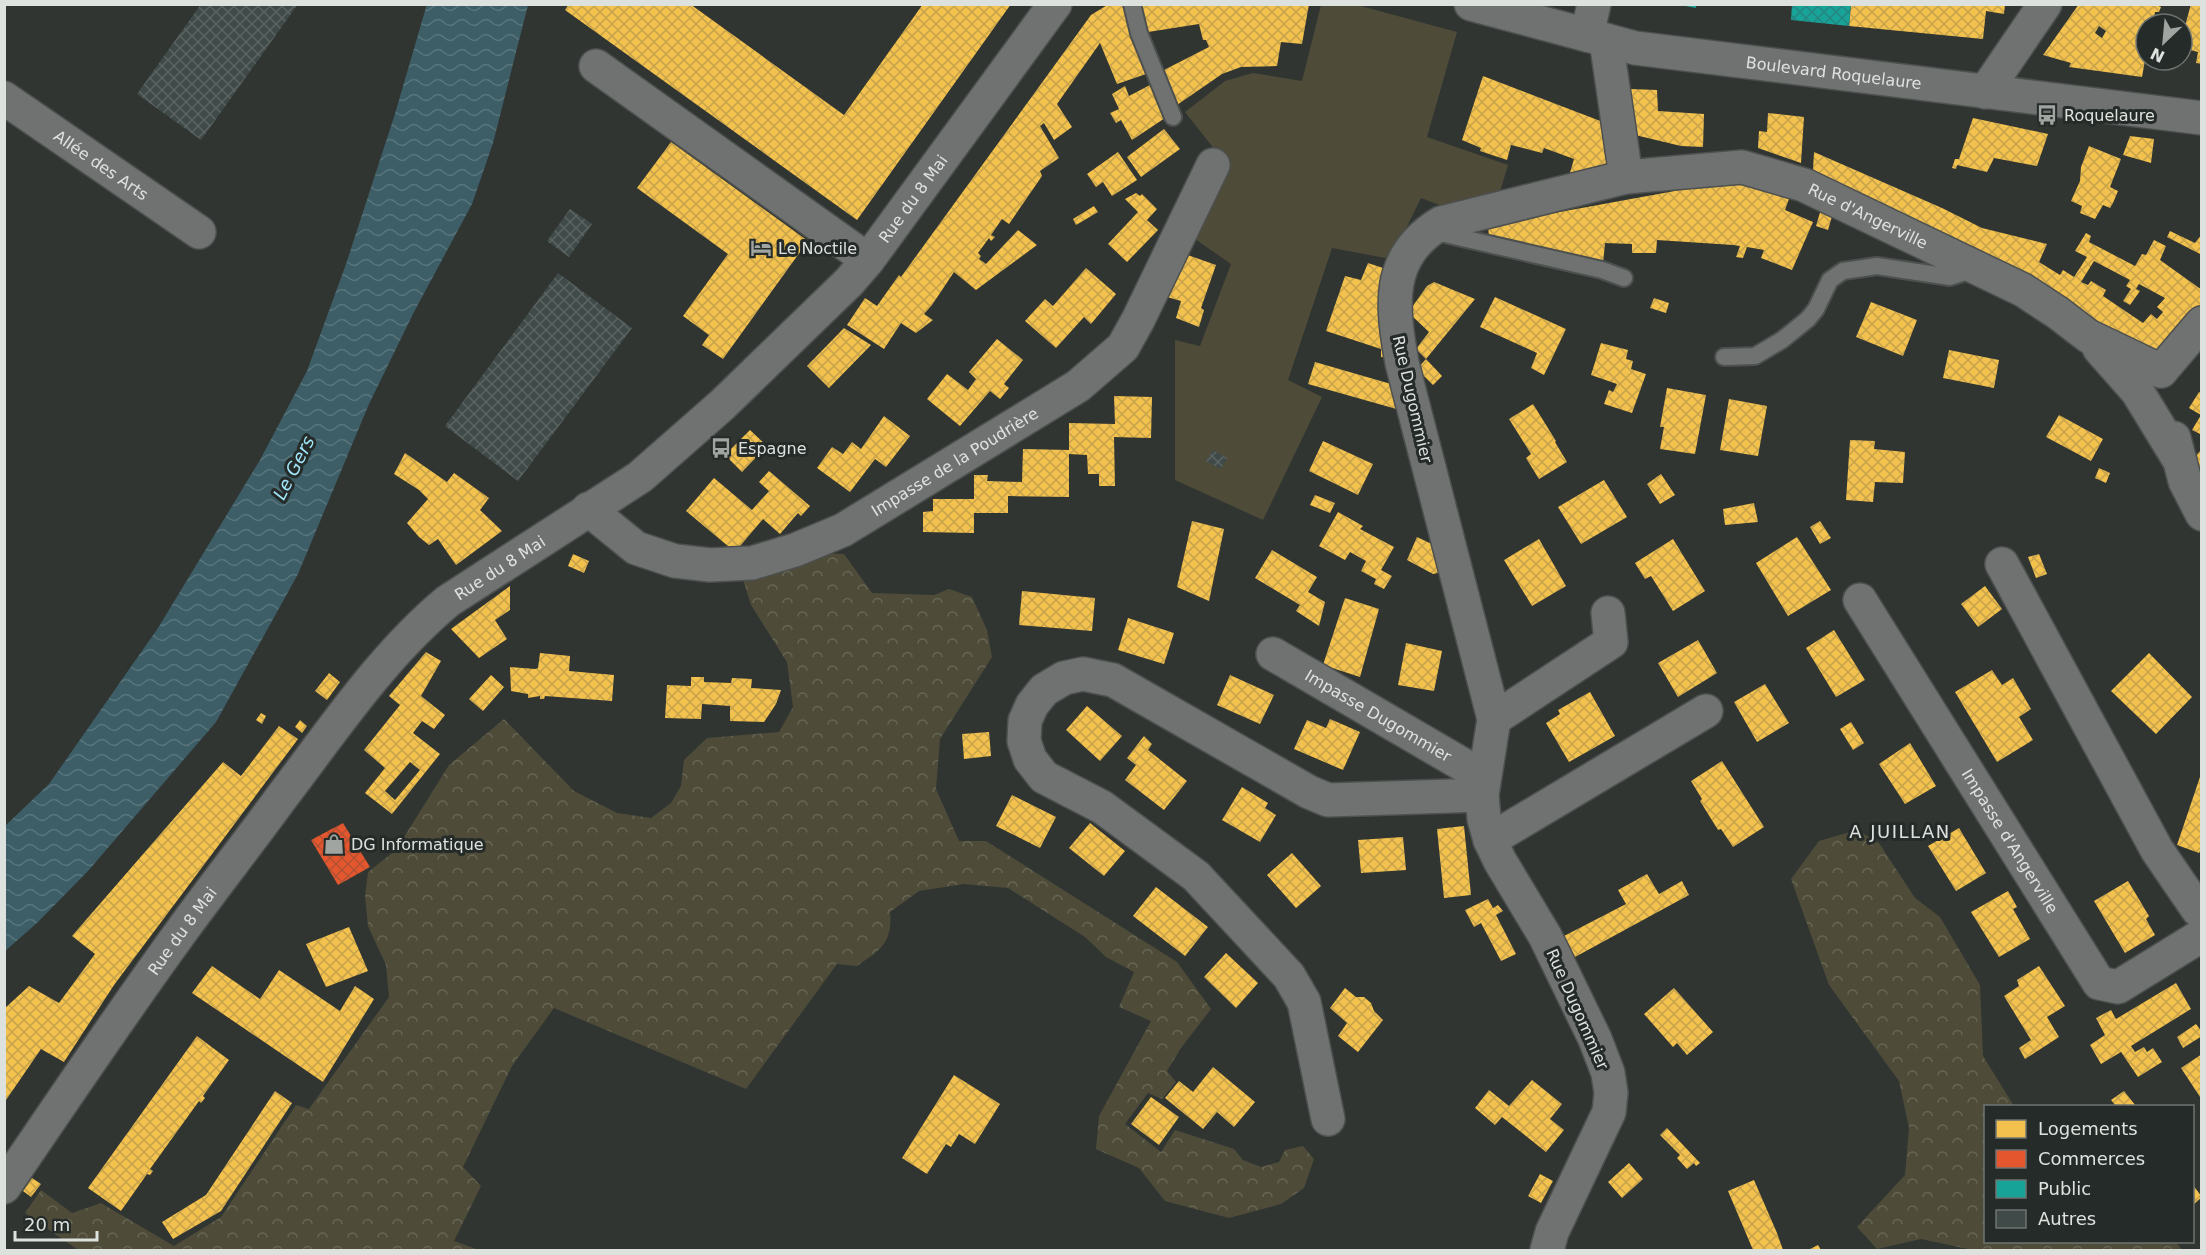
<svg xmlns="http://www.w3.org/2000/svg" width="2206" height="1255" font-family="'DejaVu Sans',sans-serif">
<defs>
<pattern id="forest-crowns" width="20" height="18" patternUnits="userSpaceOnUse" patternTransform="scale(1.5)"><rect width="20" height="18" fill="#4e4c39"/><path d="M2 6a3 3 0 1 1 6 0M12 15a3 3 0 1 1 6 0" fill="none" stroke="#676655"/></pattern>
<pattern id="water-waves" width="16" height="10" patternUnits="userSpaceOnUse" patternTransform="scale(1.5)"><rect width="16" height="10" fill="#3d5e67"/><path d="M0 5q4-4 8 0t8 0" fill="none" stroke="#59757c"/></pattern>
<pattern id="homes-cross-hatch" width="8" height="8" patternUnits="userSpaceOnUse" patternTransform="scale(1.5)"><rect width="8" height="8" fill="#f2c14e"/><path d="M0 0l8 8M0 8l8-8" fill="none" stroke="#c6a24b"/></pattern>
<pattern id="shops-cross-hatch" width="8" height="8" patternUnits="userSpaceOnUse" patternTransform="scale(1.5)"><rect width="8" height="8" fill="#e4572e"/><path d="M0 0l8 8M0 8l8-8" fill="none" stroke="#b45134"/></pattern>
<pattern id="public-cross-hatch" width="8" height="8" patternUnits="userSpaceOnUse" patternTransform="scale(1.5)"><rect width="8" height="8" fill="#17a398"/><path d="M0 0l8 8M0 8l8-8" fill="none" stroke="#24867e"/></pattern>
<pattern id="building-cross-hatch" width="8" height="8" patternUnits="userSpaceOnUse" patternTransform="scale(1.5)"><rect width="8" height="8" fill="#404a48"/><path d="M0 0l8 8M0 8l8-8" fill="none" stroke="#5b6462"/></pattern>
</defs>
<rect width="100%" height="100%" fill="#303532"/>
<path fill="#4e4c39" d="M1321,5H1357L1457,32L1427,137L1508,165L1499,195L1442,206L1421,198L1391,259L1332,248L1288,380L1322,397L1263,520L1175,480V340L1200,346L1231,264L1192,237L1226,164L1185,112L1225,81L1253,73L1302,81Z"/>
<path fill="url(#forest-crowns)" d="M813,553L844,554L872,593L934,595L949,589L972,597L987,630L992,657L940,739L936,789L959,841H986L1177,962L1211,1009L1181,1048L1167,1071L1176,1082L1162,1099L1148,1093L1125,1124L1161,1152L1175,1130L1234,1149L1243,1160L1261,1167L1279,1162L1285,1150L1303,1146L1314,1159L1304,1188L1281,1204L1229,1218L1165,1201L1139,1168L1096,1149L1099,1116L1151,1021L1119,1007L1134,972L1106,957L1085,937L1008,888L964,884L919,891L890,912C893,943 880,950 857,966L837,964L746,1089L554,1008L512,1066L463,1167L481,1186L454,1241L479,1250H78L25,1213L41,1190L72,1213L101,1203L174,1246L221,1217L296,1105L309,1109L389,997L386,965L368,926L365,896L368,872L396,850L449,765L504,719L574,791L617,813L651,818L671,803L681,786L684,760L707,738L779,732L793,707L787,662L751,605L742,576Z
M1857,830L1879,843L1915,898L1940,917L1980,985L1983,1056L2014,1106H1986V1242H2176L2182,1250H1973L1921,1239L1877,1249L1857,1227L1905,1175L1909,1128L1899,1081L1829,985L1791,879L1819,841Z"/>
<path fill="url(#water-waves)" d="M427,4L528,5L493,143L472,204L414,312L369,404L298,574L216,722L88,871L37,923L5,951V826L49,784L158,628L260,460L307,371L346,264L394,117Z"/>
<path fill="url(#homes-cross-hatch)" fill-rule="evenodd" d="M569,4H690L844,115L923,4H1011L857,220L565,10Z
M1109,4H1127L1146,74L1117,84L1100,43L1057,104L1072,127L1054,140L1044,123L1040,126L1059,158L1040,171L1042,176L1009,224L1002,219L991,235L995,237L991,241L989,238L978,253L981,256L979,259L986,264L1018,230L1037,245L976,290L954,272L932,305L924,314L933,320L916,333L901,323L884,349L847,325L865,298L877,306L899,275L901,277L1091,15Z
M1139,4H1309L1302,44L1281,42L1277,66L1241,67L1222,74L1177,105L1160,72L1209,47L1206,40H1203L1199,24L1148,32Z
M1851,4H2005L2004,14L1986,11L1983,39L1849,26Z
M2079,4H2154L2161,7L2159,12H2155L2153,24H2146V55L2142,77L2069,67L2071,63L2043,55ZM2099,26L2106,31L2102,38L2095,33Z
M2191,4H2202V64L2196,63L2198,52L2182,48V37Z
M1483,76L1603,122L1609,168L1567,183L1574,159L1544,148L1542,153L1511,145L1507,160L1480,151L1481,148L1462,140Z
M1150,85L1165,118L1132,140L1121,120L1116,123L1110,113L1119,109L1112,94L1125,86L1129,96Z
M1630,89L1657,90L1658,111L1704,114L1703,147L1681,146L1631,134Z
M1768,113L1804,117L1801,163L1758,148L1759,131L1767,132Z
M1973,118L2048,134L2037,166L1994,158L1987,172L1957,165L1956,169L1952,168L1955,159H1959Z
M1164,129L1180,149L1141,177L1127,157Z
M2130,136L2154,139L2151,163L2123,155Z
M671,142L808,241L723,359L702,345L709,335L683,316L728,254L637,188Z
M2089,146L2121,159L2110,187L2118,191L2113,203L2110,208L2103,205L2095,219L2080,213L2082,206L2071,201L2080,181L2081,167Z
M1118,152L1137,180L1112,196L1103,182L1096,187L1087,174Z
M1814,152L1942,208L1982,228L2047,244L2039,262L2060,275L2063,270L2074,277L2087,257L2075,251L2086,233L2091,236L2089,242L2135,266L2142,254L2146,255L2154,240L2166,246L2160,260L2202,290V304L2153,356L1813,170ZM2094,261L2130,280L2126,286L2131,289L2123,301L2130,305L2140,291L2136,289L2139,284L2165,298L2157,307L2163,312L2157,319L2151,314L2143,323L2103,296L2106,290L2091,281L2088,285L2081,282Z
M1735,180L1790,196L1785,210L1813,222L1792,270L1761,258L1764,250L1747,247L1743,258L1736,257L1740,246L1733,245L1657,240L1656,253H1632V244L1605,243L1603,264L1489,237L1488,225Z
M1136,193L1140,196L1142,194L1157,209L1147,220L1158,230L1127,262L1108,244L1138,212L1125,199Z
M1094,206L1098,212L1076,225L1073,219Z
M1821,209L1833,213L1828,230L1816,226Z
M2170,231L2195,243L2202,234V255L2167,237Z
M1182,253L1216,265L1201,308L1204,310L1199,327L1176,318L1181,301L1167,297Z
M1368,263L1389,270V358L1381,357V349L1326,331L1345,276L1361,280Z
M1086,268L1116,294L1091,324L1084,317L1056,348L1025,321L1045,299L1053,306Z
M1434,282L1475,299L1426,359L1416,349L1429,332L1411,315L1410,310L1427,286Z
M1495,297L1566,329L1544,375L1531,368L1537,353L1480,327Z
M1654,298L1669,303L1666,313L1650,308Z
M1871,302L1917,320L1903,356L1856,337Z
M844,328L871,345L829,388L807,366Z
M997,339L1023,360L1004,384L1009,388L1000,399L990,391L960,426L927,399L947,374L968,390L976,379L969,372Z
M1601,343L1628,350L1626,359L1633,361L1631,369L1646,374L1632,413L1604,404L1609,390L1613,392L1617,384L1591,375Z
M1949,350L1999,360L1994,388L1943,378Z
M1426,359L1442,376L1433,385L1417,369Z
M1315,362L1391,384L1407,412L1308,384Z
M1667,388L1706,395L1695,454L1660,449L1664,427H1660Z
M2199,392L2202,393V435L2192,430L2201,415L2189,408Z
M1114,396L1152,397L1151,438L1114,437L1115,486H1099V474H1088L1087,455L1069,454V497L1008,496V513H974V533L923,532V512L933,511V499H974V475H988L987,481L1022,482L1023,449L1069,450V423L1115,424Z
M1729,399L1767,406L1758,456L1720,450Z
M1533,404L1556,441L1555,442L1567,462L1539,479L1526,458L1531,454L1509,419Z
M2059,415L2103,439L2091,461L2046,437Z
M884,416L910,436L886,467L875,459L850,492L817,468L832,447L843,454L852,442L861,449Z
M750,430L767,446L742,472L725,455Z
M1850,440L1875,441L1874,449L1905,452L1903,483L1875,482L1873,502L1846,500Z
M1323,441L1373,464L1358,495L1309,471Z
M2202,449V473L2190,462Z
M405,453L447,482L454,473L489,498L480,510L502,531L456,565L438,539L429,545L419,537L407,523L428,499L419,490L394,474Z
M2099,468L2110,473L2106,483L2095,478Z
M769,471L810,506L801,516L798,513L780,534L763,519L735,552L686,511L714,478L752,510L769,491L759,482Z
M1661,474L1675,495L1660,504L1647,484Z
M1604,480L1627,517L1581,544L1558,507Z
M1315,495L1335,503L1330,513L1310,505Z
M1754,503L1758,522L1725,525L1723,509Z
M1338,512L1363,526L1360,529L1394,547L1381,570L1392,576L1384,589L1374,584L1376,579L1361,571L1366,561L1350,552L1345,560L1319,546Z
M1192,521L1224,529L1209,601L1177,587Z
M1820,521L1831,538L1820,544L1810,527Z
M1417,537L1440,548L1446,571L1433,574L1407,560Z
M1797,537L1831,590L1788,616L1756,563Z
M1539,539L1566,586L1532,606L1504,560Z
M1673,539L1705,591L1673,611L1651,576L1645,579L1635,563Z
M1272,550L1317,577L1308,592L1325,602L1319,626L1296,611L1300,605L1255,578Z
M573,554L589,561L584,573L568,566Z
M2039,554L2047,574L2036,578L2028,557Z
M510,586V610L495,620L507,639L479,658L451,629Z
M1985,586L2002,609L1978,627L1961,604Z
M1022,591L1095,598L1092,631L1019,625Z
M1345,598L1379,609L1360,677L1323,665Z
M1128,618L1174,633L1164,664L1118,650Z
M1834,630L1865,680L1836,697L1806,648Z
M1698,640L1717,673L1678,697L1658,663Z
M1406,643L1442,651L1434,691L1398,685Z
M426,652L441,661L421,696L445,715L434,729L422,721L413,733L440,754L392,814L365,793L385,768L364,750L400,705L389,696ZM410,762L420,770L395,800L385,791Z
M540,653L570,656L569,671L614,675L612,701L545,696L544,699H540V696L528,698V694L511,691L510,667L535,669L538,668Z
M2149,653L2192,697L2156,734L2111,691Z
M1992,670L2002,685L2013,678L2031,709L2019,717L2033,740L1997,762L1955,692Z
M329,673L340,682L327,700L315,691Z
M491,675L504,687L483,711L469,699Z
M1230,675L1274,695L1260,724L1217,705Z
M691,677H704V682L731,683L732,678L752,679L751,688L781,690L776,704L764,722L730,721V706L702,704L701,719L665,718L667,685L691,686Z
M1765,684L1789,723L1757,742L1734,702Z
M1590,692L1615,736L1569,762L1546,723L1560,714L1558,710Z
M1087,706L1122,736L1100,761L1066,730Z
M261,713L266,716L262,724L256,720Z
M1330,719L1360,732L1343,770L1294,749L1307,720L1326,728Z
M300,720L307,726L302,733L295,727Z
M1851,722L1864,743L1853,750L1840,729Z
M279,726L298,739L114,985L64,1062L41,1049L4,1103V1009L29,986L59,1003L95,954L72,936L223,762L241,776Z
M989,732L991,756L964,759L962,734Z
M1144,736L1152,744L1148,750L1187,781L1164,810L1125,780L1136,765L1127,758Z
M1910,743L1936,786L1905,804L1879,764Z
M1722,761L1764,827L1733,847L1721,829L1718,830L1700,801L1702,799L1691,781Z
M2202,771V847L2199,853L2177,845Z
M1242,787L1268,803L1265,808L1276,815L1260,842L1222,820Z
M1012,795L1056,817L1040,848L996,826Z
M1090,823L1125,851L1104,876L1069,848Z
M1464,826L1471,895L1444,898L1437,829Z
M1959,828L1986,873L1956,891L1928,846Z
M1403,837L1406,870L1361,873L1358,840Z
M1292,853L1321,886L1296,908L1267,875Z
M1647,874L1659,894L1682,881L1689,895L1575,957L1564,936L1626,904L1618,890Z
M2128,881L2149,916L2146,919L2155,935L2125,953L2094,901Z
M1156,887L1208,927L1185,956L1133,916Z
M2008,891L2017,907L2013,909L2030,939L1999,957L1971,912Z
M1488,899L1493,908L1498,905L1503,911L1496,915L1516,954L1501,961L1481,923L1474,927L1465,910Z
M349,927L368,971L326,987L306,944Z
M1226,953L1258,983L1236,1008L1204,977Z
M212,966L260,999L279,970L340,1011L355,986L374,999L323,1082L192,993Z
M2039,966L2065,1006L2047,1017L2059,1037L2025,1059L2019,1048L2031,1040L2004,996L2019,986L2017,980Z
M2176,983L2191,1009L2131,1046L2135,1052L2144,1047L2147,1052L2153,1048L2162,1062L2138,1077L2121,1052L2101,1064L2090,1045L2105,1035L2096,1018L2111,1010L2116,1019Z
M1345,988L1356,997H1364L1371,1003L1374,1011L1383,1020L1358,1052L1338,1036L1347,1023L1330,1008Z
M1674,988L1713,1032L1687,1055L1677,1043L1673,1047L1644,1014Z
M2196,1024L2202,1032V1036L2183,1048L2177,1037Z
M197,1036L229,1060L203,1096L205,1098L201,1103L199,1101L150,1169L153,1171L150,1175L147,1174L121,1211L88,1188Z
M2202,1054V1100L2181,1068Z
M1213,1067L1255,1102L1234,1127L1217,1112L1203,1129L1165,1098L1179,1081L1193,1092Z
M954,1075L1000,1104L975,1144L959,1134L951,1147L946,1144L927,1174L902,1158Z
M1532,1080L1562,1104L1550,1119L1564,1130L1546,1152L1502,1117L1495,1125L1475,1108L1489,1090L1509,1106Z
M275,1091L292,1103L221,1211L173,1239L162,1222L206,1195Z
M2124,1091L2136,1106H2116L2111,1100Z
M1151,1097L1179,1117L1159,1145L1131,1124Z
M1667,1128L1700,1163L1696,1166L1694,1163L1687,1169L1677,1158L1680,1155L1660,1135Z
M1629,1163L1643,1179L1622,1198L1608,1182Z
M1540,1174L1553,1181L1541,1203L1528,1196Z
M32,1178L41,1184L31,1197L23,1191Z
M1754,1180L1777,1233L1783,1250H1753L1728,1191Z
M2193,1185L2202,1197L2193,1205Z
M1818,1245L1821,1250H1808Z"/>
<path fill="url(#shops-cross-hatch)" d="M343,823L370,867L338,885L311,840Z"/>
<path fill="url(#public-cross-hatch)" d="M1675,4H1696V8Z
M1792,4H1851L1849,26L1791,20Z"/>
<path fill="url(#building-cross-hatch)" d="M201,4H298L201,140L137,94Z
M570,209L592,224L569,257L547,241Z
M558,273L632,328L518,481L445,426Z
M1213,450L1227,458L1221,469L1206,461Z"/>
<g fill="none" stroke-linecap="round" stroke-linejoin="round">
<g stroke="#4c504e" stroke-width="20">
<path id="lane" d="M1132,4L1139,33L1173,117
M1436,232L1602,270L1624,278
M1724,357L1755,356L1782,340L1808,319L1816,309L1830,280L1843,271L1877,266L1950,277L1975,269"/>
</g>
<g stroke="#4c504e" stroke-width="36">
<g id="street">
<path id="s1" d="M1587,35L1635,48L2202,118"/>
<path d="M596,66L868,260"/>
<path d="M1985,92L2045,4"/>
<path id="s2" d="M4,98L199,232"/>
<path id="s3" d="M1626,177L1742,167L1804,185L2023,290L2058,313L2088,336L2161,371"/>
<path d="M2099,348L2137,391L2178,458"/>
<path d="M2161,371L2202,323"/>
<path d="M2174,438L2185,481L2202,514"/>
<path id="s4" d="M588,509L636,548L675,561L710,565L752,563L795,550L843,530L1078,386L1123,347L1138,320L1213,165"/>
<path d="M2002,564L2157,850L2198,910"/>
<path id="s5" d="M1860,600L2099,983L2118,987L2199,937"/>
<path id="s6" d="M1273,654L1484,777"/>
<path d="M1494,719L1611,642L1608,613"/>
<path d="M1490,840L1706,711"/>
<path d="M1328,1119L1304,1002L1289,976L1196,876L1102,807L1044,777L1030,759L1024,741L1025,721L1032,705L1044,690L1064,678L1083,674L1113,680L1309,792L1328,800L1482,795"/>
<path d="M1547,1250L1552,1232L1609,1112L1611,1093L1608,1073L1595,1039L1545,936L1500,861L1490,840L1484,819L1482,795L1494,719L1402,363C1392,306 1385,257 1441,223L1626,177L1606,40"/>
</g>
</g>
<g stroke="#4c504e" stroke-width="36">
<g id="secondary">
<path d="M1471,4L1587,35L1594,4"/>
<path id="s7" d="M4,1187C63,1100 121,1014 183,929C215,885 249,842 281,798C333,730 382,656 448,601L640,477L722,405L849,282L868,260L1055,4"/>
</g>
</g>
<use href="#lane" stroke="#707271" stroke-width="16"/>
<use href="#street" stroke="#707271" stroke-width="33"/>
<use href="#secondary" stroke="#707271" stroke-width="33"/>
</g>
<defs>
<g id="bus-bare" transform="scale(1.62)"><path d="M-5-6H5V4H4V6H2V4H-2V6H-4V4H-5ZM-3.5-4V0h7V-4ZM-3.5 1.2v1.5H-2V1.2ZM2 1.2v1.5H3.5V1.2Z" fill="#a1a5a2" stroke="#252b28" stroke-width="2.5" paint-order="stroke"/></g>
<g id="hotel-bare" transform="scale(1.62)"><path d="M-6-4.5h1.5V1H6V5H4.5V3h-9V5H-6ZM-4 0a1.8 1.8 0 1 1 3.6 0ZM.5 0V-2.5h3Q6-2.5 6 0Z" fill="#a1a5a2" stroke="#252b28" stroke-width="2.5" paint-order="stroke"/></g>
<g id="shop-bare" transform="scale(1.62)"><path d="M-5-2.5h2.3a2.7 3.5 0 0 1 5.4 0H5L5.5 6h-11ZM-1.5-2.5h3a1.5 2.3 0 0 0-3 0Z" fill="#a1a5a2" stroke="#252b28" stroke-width="2.5" paint-order="stroke"/></g>
</defs>
<g fill-rule="evenodd">
<use href="#bus-bare" x="2047" y="115"/>
<use href="#hotel-bare" x="761" y="248"/>
<use href="#bus-bare" x="721" y="448"/>
<use href="#shop-bare" x="334" y="844"/>
</g>
<g text-anchor="middle" stroke-width="6" stroke-linejoin="round" paint-order="stroke">
<g font-size="16" fill="#dee2df" stroke="#252b28">
<text dy="6" stroke="none"><textPath href="#s1" startOffset="250">Boulevard Roquelaure</textPath></text>
<text dy="6" stroke="none"><textPath href="#s2" startOffset="118">Allée des Arts</textPath></text>
<text dy="6" stroke="none"><textPath href="#s7" startOffset="1356">Rue du 8 Mai</textPath></text>
<text dy="6" stroke="none"><textPath href="#s3" startOffset="252">Rue d'Angerville</textPath></text>
<text transform="translate(1413 399) rotate(77)" y="6">Rue Dugommier</text>
<text dy="6" stroke="none"><textPath href="#s4" startOffset="408">Impasse de la Poudrière</textPath></text>
<text dy="6" stroke="none"><textPath href="#s7" startOffset="798">Rue du 8 Mai</textPath></text>
<text dy="6" stroke="none"><textPath href="#s6" startOffset="122">Impasse Dugommier</textPath></text>
<text dy="6" stroke="none"><textPath href="#s5" startOffset="284">Impasse d'Angerville</textPath></text>
<text dy="6" stroke="none"><textPath href="#s7" startOffset="312">Rue du 8 Mai</textPath></text>
<text transform="translate(1578 1009) rotate(66)" y="6">Rue Dugommier</text>
</g>
<g font-size="16" fill="#dee2df" stroke="#252b28" text-anchor="start">
<text x="2064" y="121">Roquelaure</text>
<text x="778" y="254">Le Noctile</text>
<text x="738" y="454">Espagne</text>
<text x="351" y="850">DG Informatique</text>
</g>
<g font-size="18" font-style="italic" fill="#a0e5f9" stroke="#252b28">
<text transform="translate(294 468) rotate(-63)" y="6">Le Gers</text>
</g>
<g font-size="18" letter-spacing="1.5" fill="#dee2df" stroke="#252b28">
<text x="1900" y="838">A JUILLAN</text>
</g>
</g>
<rect width="2206" height="1255" fill="none" stroke="#dee2df" stroke-width="12"/>
<rect x="1984" y="1105" width="210" height="138" fill="#252b28" stroke="#6f7471" stroke-width="1.5"/>
<rect x="1996" y="1120" width="30" height="18" fill="#f2c14e" stroke="#6f7471" stroke-width="1.5"/>
<text x="2038" y="1135" font-size="18" fill="#dee2df">Logements</text>
<rect x="1996" y="1150" width="30" height="18" fill="#e4572e" stroke="#6f7471" stroke-width="1.5"/>
<text x="2038" y="1165" font-size="18" fill="#dee2df">Commerces</text>
<rect x="1996" y="1180" width="30" height="18" fill="#17a398" stroke="#6f7471" stroke-width="1.5"/>
<text x="2038" y="1195" font-size="18" fill="#dee2df">Public</text>
<rect x="1996" y="1210" width="30" height="18" fill="#404a48" stroke="#6f7471" stroke-width="1.5"/>
<text x="2038" y="1225" font-size="18" fill="#dee2df">Autres</text>
<g transform="translate(2164 42) rotate(206)"><circle r="28" fill="#252b28" stroke="#6f7471" stroke-width="1.5"/>
<path d="M0-4.5L10 22L0 15L-10 22Z" fill="#a1a5a2"/>
<text y="-9" font-size="16" font-weight="bold" text-anchor="middle" fill="#dee2df">N</text>
</g>
<path d="M15 1231v9h82v-9" fill="none" stroke="#dee2df" stroke-width="3"/>
<text x="24" y="1231" font-size="18" fill="#dee2df" stroke="#252b28" stroke-width="4.5" paint-order="stroke">20 m</text>
</svg>
